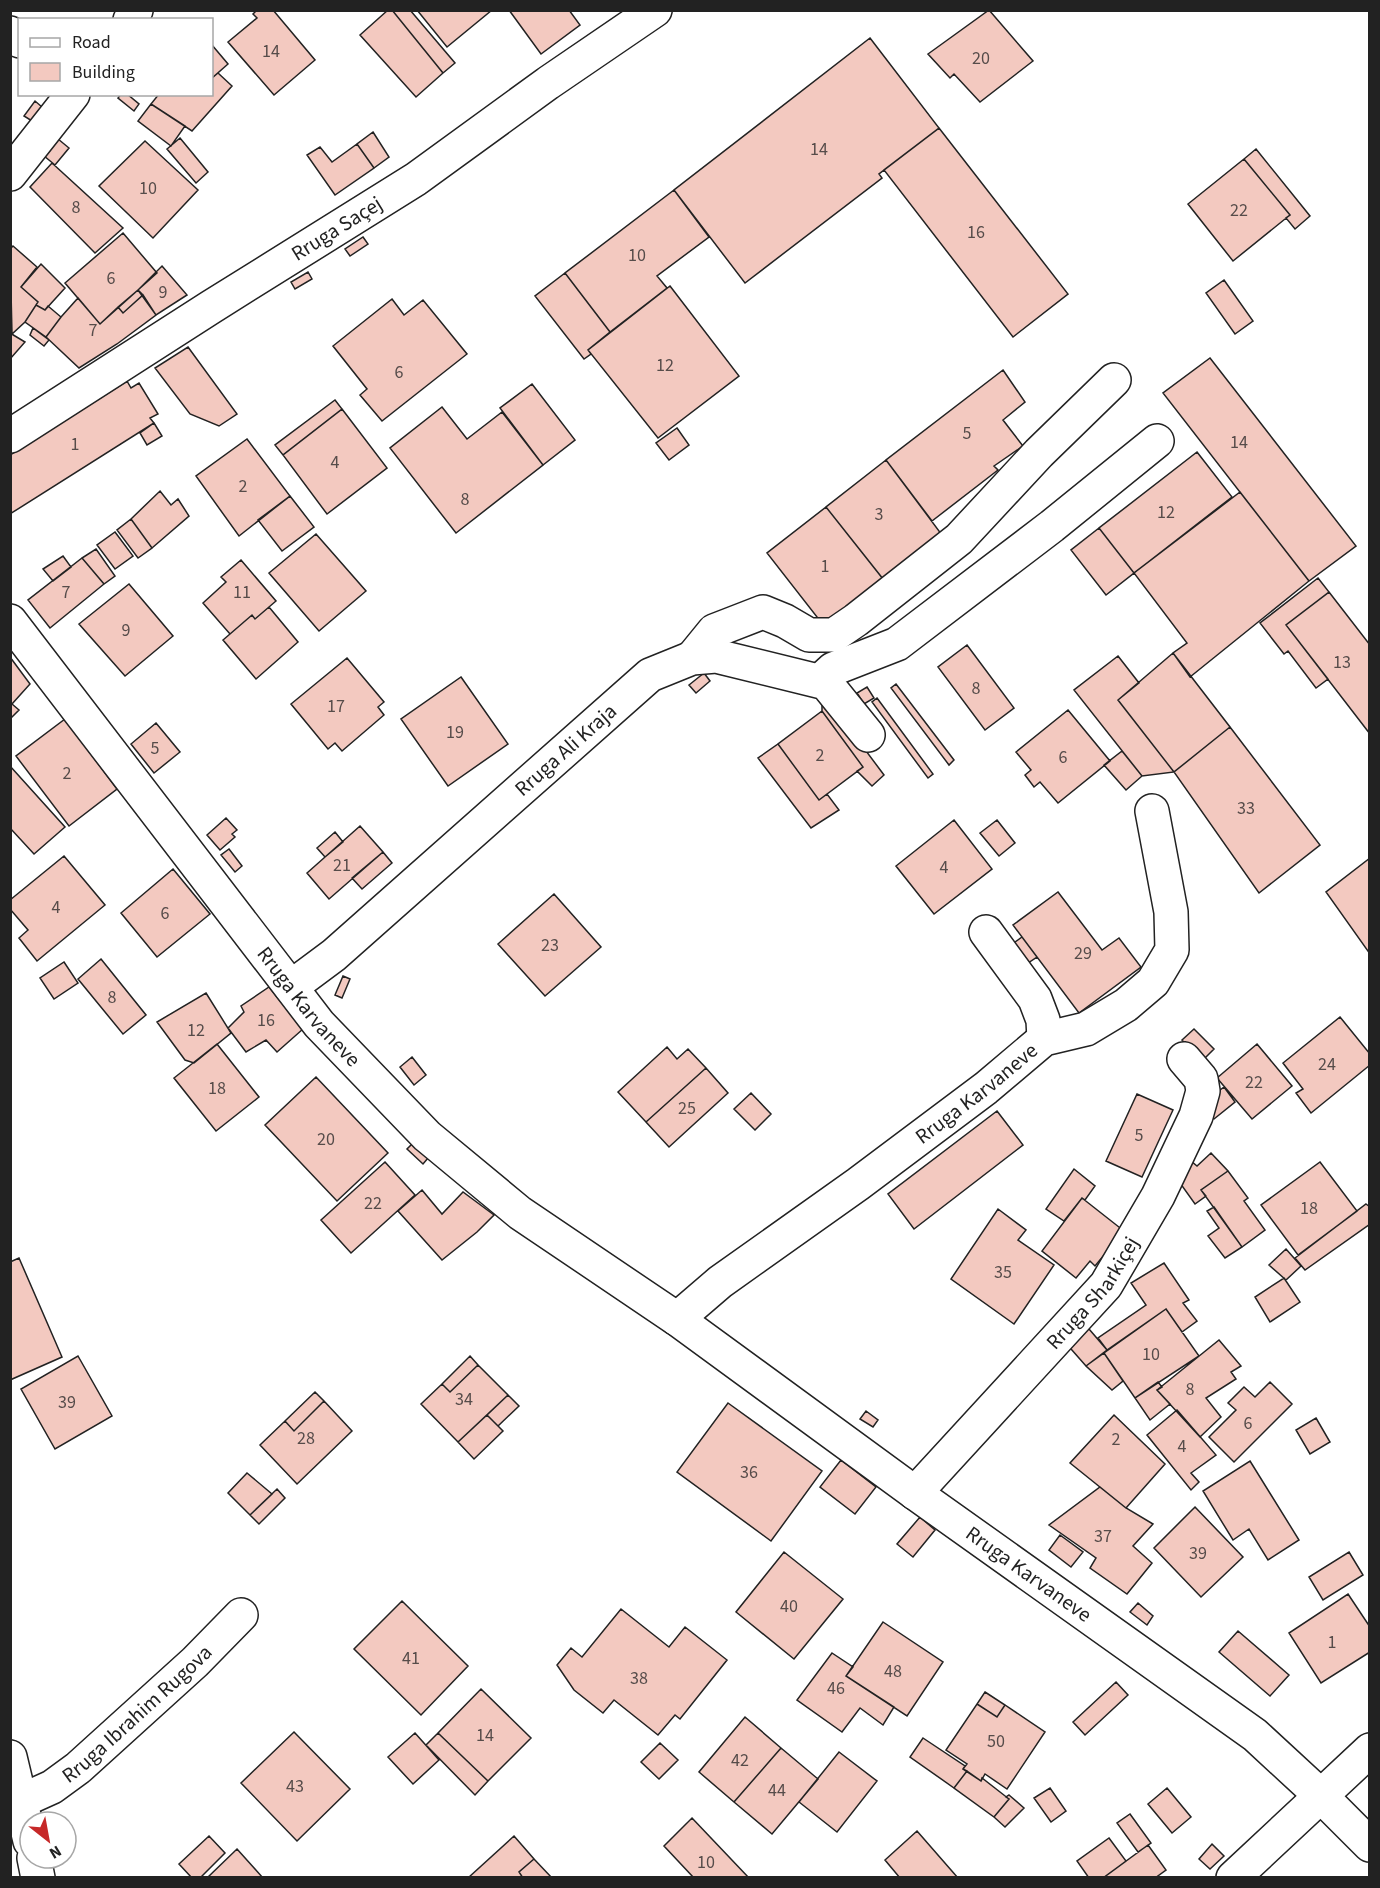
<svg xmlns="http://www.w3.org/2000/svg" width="1380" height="1888" font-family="'Source Sans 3',sans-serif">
<rect width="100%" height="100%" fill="#fff"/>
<path fill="#f3c9c0" stroke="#222" stroke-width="1.5" d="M257,10H273L315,60L274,95L228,42L257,18L253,14Z
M388,10H392L443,73L416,97L360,35Z
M392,10H410L455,63L443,73Z
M417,10H492L447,47Z
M509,10H569L580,25L541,54Z
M989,10L1033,61L980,102L954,74L950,78L928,54Z
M870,38L939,128L879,174L882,178L745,283L674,190Z
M212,45L228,64L212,78Z
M218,73L232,86L192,131L151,104L159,94H212V78Z
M121,94H127L139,104L134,111L118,98Z
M35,101L42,107L32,121L24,116Z
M151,104L185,126L171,146L138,121Z
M939,128L1068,294L1013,337L884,170Z
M373,132L389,157L374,168L357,144Z
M52,134L69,148L55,165L38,151Z
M180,138L208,172L196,183L167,149Z
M145,141L198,190L153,238L99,186Z
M357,144L374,168L335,195L307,155L320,147L332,162Z
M1256,149L1310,216L1295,229L1286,218L1290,215L1244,159Z
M1244,159L1290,215L1233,261L1188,204Z
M52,163L123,228L95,253L30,187Z
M674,190L709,237L657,276L667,288L610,332L565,273Z
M123,233L157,273L100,324L65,283Z
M363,237L368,244L350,256L345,249Z
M13,246L37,267L21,287L38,302L25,322L12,334L10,249Z
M41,264L65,288L45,310L36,305L38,302L21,287Z
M162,266L187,295L156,315L138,290Z
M308,272L312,279L295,289L291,282Z
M565,273L610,332L588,350L591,354L584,359L535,296Z
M1224,280L1253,321L1235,334L1206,293Z
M670,286L739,376L658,438L588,350Z
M138,290L143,295L123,313L118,307Z
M143,295L156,315L117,344L79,368L46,337L61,317L78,298L100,324L118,307L123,313Z
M392,299L404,315L423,300L467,354L382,421L360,395L367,389L333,346Z
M36,305L45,310L48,306L61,317L46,337L25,322Z
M33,328L49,340L44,346L30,335Z
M10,333L25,342L10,359Z
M188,347L237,414L219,426L190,414L155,368Z
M1210,358L1356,546L1309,581L1163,393Z
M1003,370L1025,402L1003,420L1023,446L994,466L998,470L932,521L886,460Z
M127,381L131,388L139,383L158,414L150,418L154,423L10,514V455Z
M532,384L575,440L543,465L500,408Z
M335,400L342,409L283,455L275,445Z
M442,407L467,439L502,412L543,465L456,533L390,448Z
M342,409L387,468L327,514L283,455Z
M154,423L162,436L147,445L140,433Z
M677,428L689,445L669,460L656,443Z
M247,439L290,496L239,536L196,476Z
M1197,452L1232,497L1134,573L1099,528Z
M886,460L942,535L883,579L826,507Z
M160,491L171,505L178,499L189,516L152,548L131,519Z
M1240,492L1309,581L1190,677L1173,653L1187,643L1134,573Z
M290,496L314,527L282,551L258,520Z
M826,507L883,579L824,626L767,553Z
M131,519L152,548L138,558L117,530Z
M1099,528L1134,573L1106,595L1071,550Z
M115,532L133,556L115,569L97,545Z
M316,534L366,591L319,631L269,573Z
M96,549L115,576L104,584L82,558Z
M63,556L71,567L53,581L43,569Z
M82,558L104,584L50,628L28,600Z
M241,560L276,601L255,619L252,615L230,634L203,603L226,582L221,577Z
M1318,578L1329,592L1286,625L1328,679L1316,688L1288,651L1284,654L1260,623Z
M129,584L173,636L125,676L79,624Z
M1329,592L1370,645V734L1286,625Z
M269,607L298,642L256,679L223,640L252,615L255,619Z
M967,645L1014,708L985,730L938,667Z
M1173,653L1230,727L1174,772L1118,700Z
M1118,656L1139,683L1118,700L1174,772L1142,776L1074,690Z
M10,657L30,684L12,704L19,710L10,719Z
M347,658L384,702L378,707L384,715L342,751L335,743L328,749L291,704Z
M704,673L710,681L696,693L689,685Z
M461,677L508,744L448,786L401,719Z
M896,684L954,760L949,765L891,688Z
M867,687L874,698L864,704L857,693Z
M822,695L825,696L884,775L872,786L857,771L863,767L822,711Z
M877,698L933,774L928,778L872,702Z
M1068,710L1110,761L1058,803L1040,782L1034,787L1025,775L1031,770L1016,752Z
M822,711L863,767L819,800L778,744Z
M65,719L117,789L69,826L16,756Z
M156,723L180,752L154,773L131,744Z
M1230,727L1320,845L1259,893L1174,772Z
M778,744L819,800L827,794L839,810L811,828L758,758Z
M1122,751L1142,776L1126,790L1104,765Z
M10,766L65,827L34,854L10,828Z
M226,818L237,830L232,834L235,837L220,850L207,835Z
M954,820L992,869L934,914L896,866Z
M997,820L1015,843L999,856L980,833Z
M360,826L383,852L329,899L307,873Z
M335,832L343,842L325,857L317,848Z
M229,849L242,866L235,872L221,855Z
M383,852L392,863L362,889L352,878Z
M64,856L105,905L37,961L19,938L28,930L10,909V900Z
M1370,858V954L1326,892Z
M173,869L210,914L157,957L121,913Z
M1058,892L1102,950L1119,938L1141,967L1079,1013L1013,925Z
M554,894L601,947L545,996L498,944Z
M1022,937L1037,957L1025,965L1011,945Z
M101,959L146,1015L123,1034L78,979Z
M64,962L78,983L54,999L40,978Z
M343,976L350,979L342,998L335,995Z
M269,987L303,1029L277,1052L266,1040L246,1052L228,1028L244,1012L241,1006Z
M206,993L231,1033L194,1063L185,1060L157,1022Z
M1340,1017L1370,1054V1065L1311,1113L1296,1093L1303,1089L1283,1063Z
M1194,1029L1214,1049L1202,1061L1182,1040Z
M217,1044L259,1097L216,1131L174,1078Z
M1257,1044L1292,1086L1252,1119L1217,1078Z
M667,1047L677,1059L688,1049L706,1068L646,1122L618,1092Z
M412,1057L426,1075L414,1085L400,1067Z
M706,1068L728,1093L669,1147L646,1122Z
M316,1077L388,1153L337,1201L265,1125Z
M1224,1087L1235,1102L1214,1119L1203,1103Z
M751,1093L771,1114L755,1130L734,1109Z
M1137,1094L1173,1110L1142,1177L1106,1161Z
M997,1111L1023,1145L914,1229L888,1194Z
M412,1144L428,1158L423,1164L407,1149Z
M1211,1153L1228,1171L1201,1190L1206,1196L1195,1204L1180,1183L1191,1161L1197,1166Z
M385,1162L415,1195L351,1253L321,1220Z
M1320,1162L1357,1211L1298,1255L1261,1205Z
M1074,1169L1095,1186L1085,1200L1082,1198L1064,1221L1046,1209Z
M1228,1171L1248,1198L1244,1201L1265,1230L1242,1247L1201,1190Z
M422,1190L442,1214L463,1192L494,1215L477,1232L442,1260L398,1211Z
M1082,1198L1124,1231L1095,1266L1090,1261L1076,1278L1042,1251Z
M1366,1204L1370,1207V1224L1305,1270L1295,1258Z
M1214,1207L1242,1247L1225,1258L1208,1236L1219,1228L1207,1211Z
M998,1209L1026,1230L1018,1240L1054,1265L1014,1324L951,1279Z
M1286,1249L1301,1266L1286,1280L1269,1265Z
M19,1258L62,1357L10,1380V1262Z
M1164,1263L1189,1300L1183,1303L1197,1321L1182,1332L1166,1309L1107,1350L1098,1338L1146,1305L1131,1283Z
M1284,1278L1300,1302L1270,1322L1255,1297Z
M1166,1309L1199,1356L1135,1398L1104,1353Z
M1083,1322L1107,1350L1086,1366L1064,1341Z
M1219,1340L1241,1366L1231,1372L1236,1379L1206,1398L1221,1417L1200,1437L1157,1390Z
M1104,1353L1123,1381L1112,1390L1086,1366Z
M78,1356L112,1416L55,1449L21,1389Z
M470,1356L478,1365L450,1392L442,1384Z
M478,1365L508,1395L458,1442L421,1404L442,1384L450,1392Z
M1158,1382L1162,1387L1157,1390L1170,1404L1150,1420L1135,1398Z
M1270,1382L1292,1404L1234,1462L1209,1437L1236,1410L1228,1403L1244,1387L1255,1397Z
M315,1392L324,1401L294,1431L285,1421Z
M508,1395L519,1406L498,1426L487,1415Z
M324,1401L352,1431L297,1484L260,1445L285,1421L294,1431Z
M728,1403L822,1471L771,1541L677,1472Z
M1177,1410L1216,1455L1191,1473L1199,1482L1191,1490L1147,1435Z
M866,1411L878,1420L873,1427L860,1419Z
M487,1415L503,1431L474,1459L458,1442Z
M1114,1415L1165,1464L1126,1508L1070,1463Z
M1316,1418L1330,1442L1310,1454L1296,1430Z
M841,1460L876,1487L855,1514L820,1487Z
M1250,1461L1299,1540L1268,1560L1249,1529L1233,1540L1203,1491Z
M247,1473L272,1494L250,1515L228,1493Z
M1100,1487L1126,1508L1153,1524L1133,1546L1152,1563L1127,1594L1090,1568L1096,1558L1049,1525Z
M277,1489L285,1498L259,1524L250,1515Z
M1195,1507L1243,1557L1201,1597L1154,1548Z
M920,1517L935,1530L913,1557L897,1544Z
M1060,1535L1083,1552L1071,1567L1049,1550Z
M784,1552L843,1599L794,1659L736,1612Z
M1349,1552L1363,1575L1323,1600L1309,1577Z
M1348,1594L1370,1627V1652L1321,1683L1289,1633Z
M402,1601L468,1666L421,1715L354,1649Z
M1138,1603L1153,1616L1147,1625L1130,1612Z
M621,1609L669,1647L685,1627L727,1660L680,1719L675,1715L658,1735L614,1700L603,1713L574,1690L557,1665L571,1648L582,1657Z
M883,1622L943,1662L907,1716L846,1676Z
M1238,1631L1289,1675L1270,1696L1219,1652Z
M832,1653L853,1667L846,1676L894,1707L883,1725L860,1708L842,1732L797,1700Z
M1116,1682L1128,1695L1085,1735L1073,1722Z
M481,1689L531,1738L488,1781L438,1733Z
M985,1692L1005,1705L997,1717L977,1704Z
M977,1704L997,1717L1005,1705L1045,1732L1007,1789L985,1774L981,1781L963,1769L967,1764L946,1750Z
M745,1717L781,1748L734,1802L699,1772Z
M294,1732L350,1789L297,1841L241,1783Z
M415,1733L439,1760L413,1784L388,1757Z
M438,1733L488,1781L475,1795L426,1745Z
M923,1738L965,1766L963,1769L967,1771L954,1788L910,1757Z
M660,1743L678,1760L659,1779L641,1762Z
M781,1748L818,1779L772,1834L734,1802Z
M839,1752L877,1781L837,1832L799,1802Z
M967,1771L981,1781L982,1778L1009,1799L994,1817L954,1788Z
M1050,1788L1066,1811L1051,1822L1034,1798Z
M1167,1788L1191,1817L1172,1833L1148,1804Z
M1009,1795L1024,1808L1005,1827L994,1817L1009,1799L1006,1797Z
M1130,1814L1151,1843L1138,1852L1117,1823Z
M692,1818L749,1878H694L664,1846Z
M917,1831L958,1878H900L885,1860Z
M209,1836L225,1853L200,1878H192L179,1864Z
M514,1836L534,1859L519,1872L523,1878H468Z
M1109,1838L1126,1861L1103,1878H1089L1077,1861Z
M1212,1844L1224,1856L1210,1869L1199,1859Z
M1148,1845L1166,1870L1155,1878H1103Z
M237,1849L263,1878H207Z
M534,1859L552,1878H523L519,1872Z"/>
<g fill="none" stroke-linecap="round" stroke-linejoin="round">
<g stroke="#222" stroke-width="36">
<g id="minor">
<path d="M130,20L136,10"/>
<path d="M10,33L20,41"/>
<path d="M10,174L73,94"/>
<path id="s1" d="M10,436L211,307L416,179L548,83L655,10"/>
<path id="s2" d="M10,621L319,1024L427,1136L520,1213L677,1319L915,1493L1255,1735L1320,1795L1370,1845"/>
<path d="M692,658L714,631L763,612L785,621L809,635H834L856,620L959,539L1039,453L1114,380"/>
<path d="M820,681L833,669L897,644L1052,526L1157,441"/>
<path d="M986,932L1035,999L1043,1020L1044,1039"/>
<path id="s3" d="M291,987L334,955L650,675L692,658L716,656L826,683L868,735"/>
<path id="s4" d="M677,1319L720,1282L858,1184L986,1088L1044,1039L1086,1029L1126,1005L1153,982L1172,950L1171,912L1152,811"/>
<path id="s5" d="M915,1493L1106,1285L1158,1196L1196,1116L1203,1091L1201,1079L1184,1059"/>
<path id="s6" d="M21,1801L52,1787L78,1768L195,1662L241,1615"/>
<path d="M1233,1878L1370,1750"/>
</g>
</g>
<g stroke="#222" stroke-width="36">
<path id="major" d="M10,1757L30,1841
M34,1858L38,1878"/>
</g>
<use href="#minor" stroke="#fff" stroke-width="33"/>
<use href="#major" stroke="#fff" stroke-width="33"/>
</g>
<g text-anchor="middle" stroke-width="4.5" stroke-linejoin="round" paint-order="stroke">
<g font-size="18" fill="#564c4a">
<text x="271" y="57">14</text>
<text x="981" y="64">20</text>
<text x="819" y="155">14</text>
<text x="148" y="194">10</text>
<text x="76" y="213">8</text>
<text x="1239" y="216">22</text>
<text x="976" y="238">16</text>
<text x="637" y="261">10</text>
<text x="111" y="284">6</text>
<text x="163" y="298">9</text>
<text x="93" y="336">7</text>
<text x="665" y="371">12</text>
<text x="399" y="378">6</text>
<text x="967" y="439">5</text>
<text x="1239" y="448">14</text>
<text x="75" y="450">1</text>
<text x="335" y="468">4</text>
<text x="243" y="492">2</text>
<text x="465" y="505">8</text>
<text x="1166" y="518">12</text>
<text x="879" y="520">3</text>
<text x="825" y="572">1</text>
<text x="66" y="598">7</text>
<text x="242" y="598">11</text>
<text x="126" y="636">9</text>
<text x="1342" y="668">13</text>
<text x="976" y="694">8</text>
<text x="336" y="712">17</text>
<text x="455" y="738">19</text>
<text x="155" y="754">5</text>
<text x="820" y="761">2</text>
<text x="1063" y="763">6</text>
<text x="67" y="779">2</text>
<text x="1246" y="814">33</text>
<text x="342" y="871">21</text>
<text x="944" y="873">4</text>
<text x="56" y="913">4</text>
<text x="165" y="919">6</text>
<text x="550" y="951">23</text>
<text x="1083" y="959">29</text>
<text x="112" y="1003">8</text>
<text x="266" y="1026">16</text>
<text x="196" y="1036">12</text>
<text x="1327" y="1070">24</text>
<text x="1254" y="1088">22</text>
<text x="217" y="1094">18</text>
<text x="687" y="1114">25</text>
<text x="1139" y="1141">5</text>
<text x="326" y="1145">20</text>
<text x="373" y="1209">22</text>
<text x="1309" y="1214">18</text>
<text x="1003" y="1278">35</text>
<text x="1151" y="1360">10</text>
<text x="1190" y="1395">8</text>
<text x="464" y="1405">34</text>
<text x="67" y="1408">39</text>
<text x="1248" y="1429">6</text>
<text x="306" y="1444">28</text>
<text x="1116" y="1445">2</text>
<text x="1182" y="1452">4</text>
<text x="749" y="1478">36</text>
<text x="1103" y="1542">37</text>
<text x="1198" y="1559">39</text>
<text x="789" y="1612">40</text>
<text x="1332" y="1648">1</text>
<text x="411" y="1664">41</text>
<text x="893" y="1677">48</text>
<text x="639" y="1684">38</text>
<text x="836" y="1694">46</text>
<text x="485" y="1741">14</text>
<text x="996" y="1747">50</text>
<text x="740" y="1766">42</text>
<text x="295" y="1792">43</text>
<text x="777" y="1796">44</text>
<text x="706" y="1868">10</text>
</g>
<g font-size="21" fill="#222" stroke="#fff">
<text dy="7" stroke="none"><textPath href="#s1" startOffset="387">Rruga Saçej</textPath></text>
<text dy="7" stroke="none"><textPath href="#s3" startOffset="363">Rruga Ali Kraja</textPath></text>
<text dy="7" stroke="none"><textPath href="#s2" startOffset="488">Rruga Karvaneve</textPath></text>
<text dy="7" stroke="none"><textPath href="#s4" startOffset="375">Rruga Karvaneve</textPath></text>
<text dy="7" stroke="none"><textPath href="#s5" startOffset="268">Rruga Sharkiçej</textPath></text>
<text dy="7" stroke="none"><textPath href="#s2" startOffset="1408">Rruga Karvaneve</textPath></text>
<text dy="7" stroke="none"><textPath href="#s6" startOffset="146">Rruga Ibrahim Rugova</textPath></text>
</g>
</g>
<rect width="1380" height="1888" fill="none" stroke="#222222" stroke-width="24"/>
<rect x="18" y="18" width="195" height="78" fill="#ffffff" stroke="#a7a7a7" stroke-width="1.5"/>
<rect x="30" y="38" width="30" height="9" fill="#ffffff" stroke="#a7a7a7" stroke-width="1.5"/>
<text x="72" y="48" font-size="18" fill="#222222">Road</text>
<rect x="30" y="63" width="30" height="18" fill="#f3c9c0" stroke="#a7a7a7" stroke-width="1.5"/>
<text x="72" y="78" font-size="18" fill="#222222">Building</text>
<g transform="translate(48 1840) rotate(149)"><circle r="28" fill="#ffffff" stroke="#a7a7a7" stroke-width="1.5"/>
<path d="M0-4.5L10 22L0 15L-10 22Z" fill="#c62828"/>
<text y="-9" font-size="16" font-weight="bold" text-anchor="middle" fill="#222222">N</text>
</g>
</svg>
